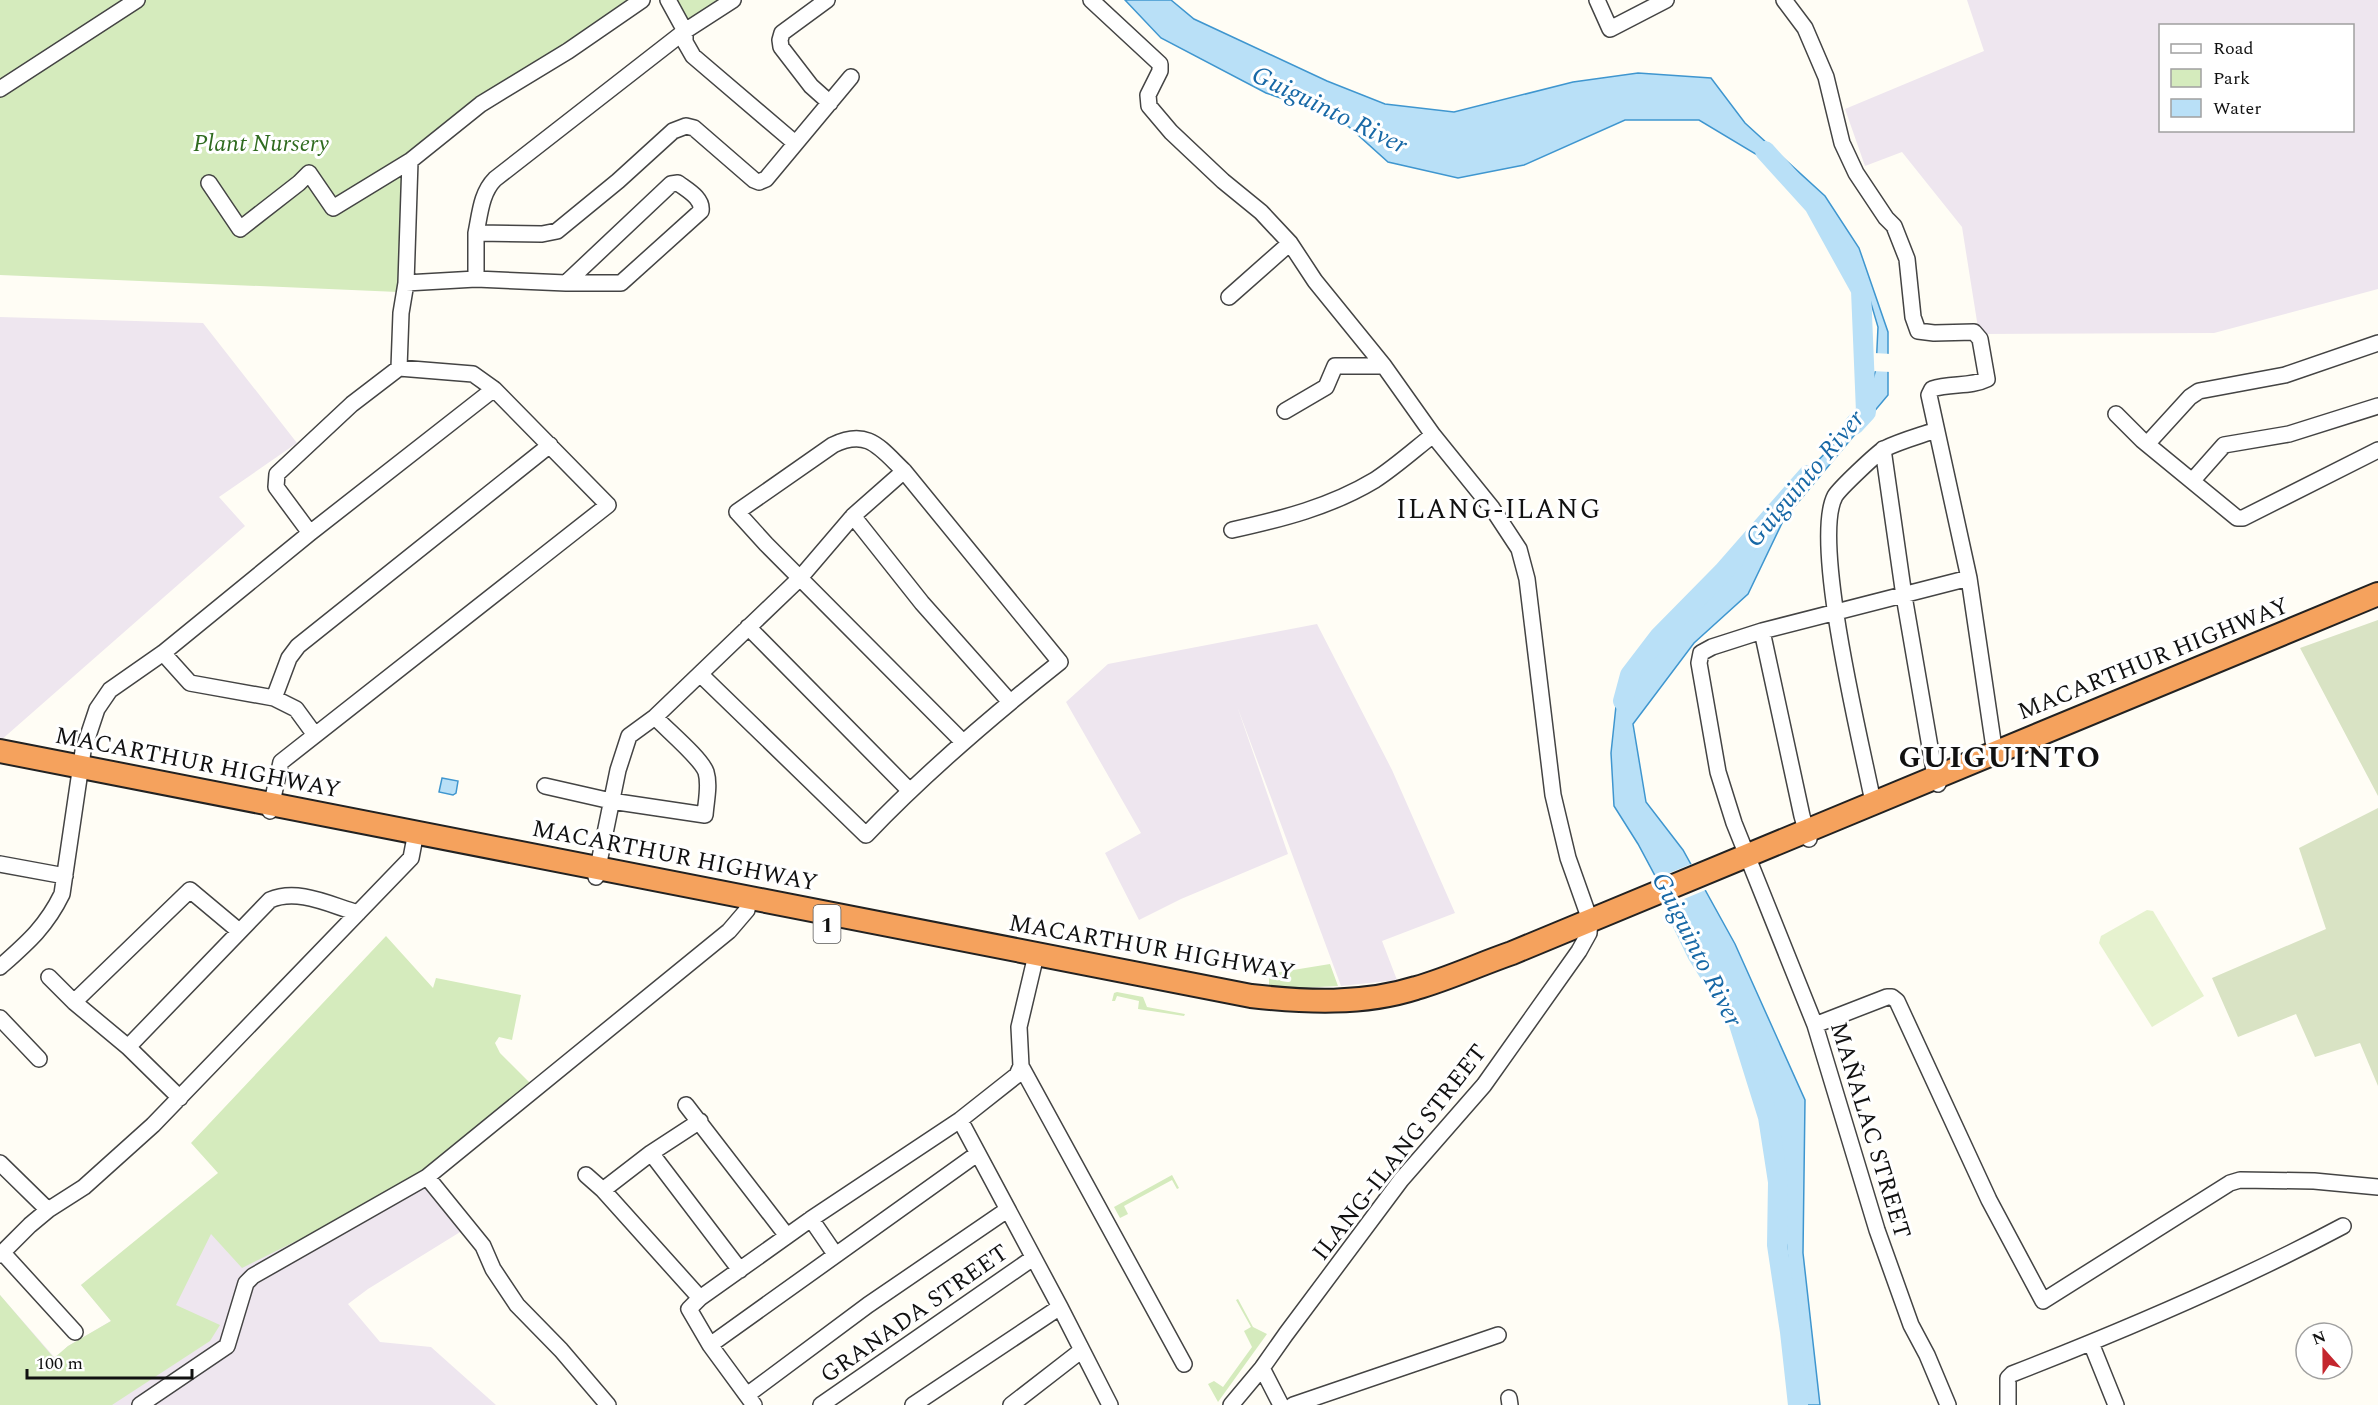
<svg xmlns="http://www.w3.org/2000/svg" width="2378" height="1405" font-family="Spectral,serif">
<rect width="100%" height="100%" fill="#fffdf5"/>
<path fill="#eee6ef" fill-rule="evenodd" d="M1967,0H2378V289L2214,333L1979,334L1962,227L1902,152L1865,166L1845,109L1984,51ZM2160,26H2352V130H2160Z
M0,317L203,323L297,443L219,497L245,526L0,741Z
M1317,624L1392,770L1455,913L1382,941L1397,980L1341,986L1237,706L1288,854L1181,899L1139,920L1105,853L1141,833L1066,702L1108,664Z
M423,1178L465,1229L368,1289L348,1304L380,1342L431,1347L496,1405H0V1295L55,1358L68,1346L111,1321L81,1285L185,1201Z"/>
<path fill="#d5ebbd" d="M0,0H628L404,157L398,292L0,275Z
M674,0H718L689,22Z
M386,936L433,988L436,978L521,995L512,1040L499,1037L495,1043L500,1053L535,1088L423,1178L242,1268L211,1234L176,1305L220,1325L210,1341L112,1405H0V1295L54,1358L68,1346L111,1321L81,1285L218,1173L191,1143Z
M1330,964L1338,986L1280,989L1269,987V974Z
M1117,992L1143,997L1147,1007L1185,1014L1184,1016L1138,1009L1139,1001L1117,996L1115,1001H1112L1114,993Z
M1172,1175L1179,1188L1177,1189L1172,1180L1124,1206L1128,1214L1120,1218L1114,1207Z
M1238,1299L1253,1327L1267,1334L1218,1402L1208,1384L1214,1381L1223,1387L1252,1347L1244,1331L1251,1327L1236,1300Z"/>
<path fill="#d9e3c4" d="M2378,620V796L2300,648Z
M2378,808V1086L2360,1043L2315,1057L2296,1014L2238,1037L2212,978L2326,929L2299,848Z"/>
<path fill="#e6f2cf" d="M2147,910L2153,911L2204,996L2152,1027L2099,943L2101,936Z"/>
<path fill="#b9e0f7" stroke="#3f96cf" stroke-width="1.5" d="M1125,0H1171L1194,19L1327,81L1385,104L1454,112L1573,82L1638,73L1711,78L1745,123L1825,196L1859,248L1888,332V395L1784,519L1748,594L1694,643L1633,724L1646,802L1683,850L1735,944L1805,1100L1803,1253L1820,1405H1795L1788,1261L1775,1127L1744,1042L1638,844L1614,806L1611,753L1618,687L1708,591L1755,549L1803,476L1863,414L1876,369L1878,327L1863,276L1784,171L1699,120H1625L1524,165L1458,178L1388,162L1339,118L1266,93L1161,38Z
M442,778L458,781L456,793L453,795L439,792Z"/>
<path fill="#fffdf5" d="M1874,353L1891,354V372L1872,371Z
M1694,863L1708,889L1667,906L1652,880Z"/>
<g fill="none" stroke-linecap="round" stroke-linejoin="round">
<path stroke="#b9e0f7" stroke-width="20" d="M1765,151L1814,205L1861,290L1866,412L1854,425
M1623,701L1630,675L1659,637L1723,572L1808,475
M1682,923L1697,954L1714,981
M1738,1021L1768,1117L1778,1182L1777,1245L1790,1332L1798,1405"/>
<g stroke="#444" stroke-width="18">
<path id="minor" d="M668,0L685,31V42L693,56L795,143
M733,0L685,31L495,179C481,193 480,214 476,233L542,234L557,231L618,181L673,131L686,126L694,128L754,180L759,182L766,179L851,77
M827,0L782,33L780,40L781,47L811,86L830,103
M1091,0L1160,64V71L1148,95L1149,106L1171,132L1223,181L1261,212L1290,243L1315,281L1384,366L1433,435L1492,508L1519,549L1527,579L1553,795L1568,858L1590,920L1589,933L1579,951L1484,1085L1401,1180L1286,1334L1262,1368L1231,1405
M1597,0L1610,29L1666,0
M1784,0L1805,28L1826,77L1842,143L1856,173L1886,218L1894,226L1907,259L1913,317L1918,331L1934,333L1974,332L1980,339L1987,379C1971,387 1950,383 1932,389L1929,395L1969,578L1993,741L2001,760
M0,89L137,0
M209,183L240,229L299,183L309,173L333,208L410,161
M476,279V233
M406,283L476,279L566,283H621L701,211C703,198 687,190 678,183L671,184L566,283
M1229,297L1290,243
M399,368L401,313L406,283L410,161L481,104L568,51L642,0
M1285,411L1326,387L1335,366H1384
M2116,414L2142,440L2237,518H2243L2378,450
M2148,443L2190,397L2199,391L2285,375L2378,343
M1883,449L1904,596L1935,776L1938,784
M2193,480L2224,445L2289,434L2378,406
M853,516L922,603L1010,702
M1232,530C1282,519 1330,507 1375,480C1395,467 1414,450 1433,435
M748,627L909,790
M1762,631L1802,816L1809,839
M163,653L190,683L274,698L296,709L315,735
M700,674L866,835C926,772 992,716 1060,662L904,471C880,448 868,428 833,445L737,512L766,544L963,742
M274,698L289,658L298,646L550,445
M545,786L611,801L705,815C706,801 710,785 706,772C701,758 667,730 655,717
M1873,802C1862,746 1811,541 1835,496C1840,488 1876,454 1884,449C1900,441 1919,436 1936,430
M270,811L281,762L608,505L494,389L473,374L399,368L352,404L277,474L276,487L310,533
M0,864L65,876
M596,877L618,770L629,736L655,717L800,578L853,516L904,471
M1036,955L1019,1027L1021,1066L1184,1364
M0,967C27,943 46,927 62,894L83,751L97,709L110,690L163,653L310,533L494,389
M49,977L74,1002L128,1047L180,1098
M74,1002L190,890L239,931
M0,1018L39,1059
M1815,1025L1887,997H1892L1897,1001L1989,1200L2043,1301L2230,1183L2240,1180L2314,1181L2378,1187
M128,1047L270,900C298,888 330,905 358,913
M686,1105L787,1236
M960,1120L1060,1307L1110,1405
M651,1153L740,1270
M0,1163L48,1210
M586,1175L603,1190L700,1298
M427,1177L483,1246L493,1269L517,1305L561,1350L608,1405
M603,1190L651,1153L700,1121
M811,1219L835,1254
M3,1253L75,1332
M0,1255L30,1225L48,1210L84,1187L153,1125L411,858L416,832
M2091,1343L2116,1405
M710,1345L977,1154
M1262,1368L1281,1405
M747,1395L868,1305L1007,1210
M1509,1398L1510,1405
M140,1405L227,1346L246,1283L253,1276L427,1177L729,931L747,910L749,897
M754,1405L710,1345L689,1309L700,1298L811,1219L960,1120L1017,1075L1021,1066
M821,1405L1033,1258
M913,1405L1060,1307
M1011,1405L1082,1350
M1293,1405L1498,1335
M1948,1405L1927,1355L1911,1325L1877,1230L1815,1025L1734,823L1718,772L1699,663L1701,653L1712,647L1762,631L1969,578
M2008,1405V1378L2012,1374C2125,1330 2236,1283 2343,1226"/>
</g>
<g stroke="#222" stroke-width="26">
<path id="highway" d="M0,751L1251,996C1305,1002 1363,1005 1416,988C1448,979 1480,964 1512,953L2378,594"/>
</g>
<use href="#minor" stroke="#fff" stroke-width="15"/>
<use href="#highway" stroke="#f5a25d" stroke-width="22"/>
</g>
<g text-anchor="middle" stroke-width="6" stroke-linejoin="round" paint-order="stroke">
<rect fill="#fff" stroke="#585858" stroke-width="1.5" x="813.5" y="905" width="27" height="38" rx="4.5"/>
<g font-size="22" font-weight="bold" fill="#111">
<text x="827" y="932">1</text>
</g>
<g font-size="24" font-style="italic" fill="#2f6b1f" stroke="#fff">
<text x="261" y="151">Plant Nursery</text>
</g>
<g font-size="24" fill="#111" stroke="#fff">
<text transform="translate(2153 658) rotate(-22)" y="8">MACARTHUR HIGHWAY</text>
<text transform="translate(198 762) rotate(11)" y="8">MACARTHUR HIGHWAY</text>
<text transform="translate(675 855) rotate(11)" y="8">MACARTHUR HIGHWAY</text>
<text transform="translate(1152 947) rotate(10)" y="8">MACARTHUR HIGHWAY</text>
<text transform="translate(1871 1130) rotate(73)" y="8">MAÑALAC STREET</text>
<text transform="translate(1399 1152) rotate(-52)" y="8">ILANG-ILANG STREET</text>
<text transform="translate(914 1313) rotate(-35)" y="8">GRANADA STREET</text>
</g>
<g font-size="26" font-style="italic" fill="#1768a6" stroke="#fff">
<text transform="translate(1330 109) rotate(26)" y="9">Guiguinto River</text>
<text transform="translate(1804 478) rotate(-50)" y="9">Guiguinto River</text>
<text transform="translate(1698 949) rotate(63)" y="9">Guiguinto River</text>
</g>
<g font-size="27" letter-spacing="1.5" fill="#111" stroke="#fff">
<text x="1499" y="518">ILANG-ILANG</text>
</g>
<g font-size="30" font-weight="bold" letter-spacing="1.5" fill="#111" stroke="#fff">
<text x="2000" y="767">GUIGUINTO</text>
</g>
</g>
<rect x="2159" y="24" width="195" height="108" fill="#ffffff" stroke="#a0a0a0" stroke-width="1.5"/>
<rect x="2171" y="44" width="30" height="9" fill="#ffffff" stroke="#a0a0a0" stroke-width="1.5"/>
<text x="2213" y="54" font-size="18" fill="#111111">Road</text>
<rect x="2171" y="69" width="30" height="18" fill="#d5ebbd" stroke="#a0a0a0" stroke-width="1.5"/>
<text x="2213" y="84" font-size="18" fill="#111111">Park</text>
<rect x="2171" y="99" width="30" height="18" fill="#b9e0f7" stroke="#a0a0a0" stroke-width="1.5"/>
<text x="2213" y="114" font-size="18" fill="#111111">Water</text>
<g transform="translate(2324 1351) rotate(339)"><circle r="28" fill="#ffffff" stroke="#a0a0a0" stroke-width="1.5"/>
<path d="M0-4.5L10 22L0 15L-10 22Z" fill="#c4262e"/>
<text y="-9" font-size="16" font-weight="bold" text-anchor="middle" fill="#111111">N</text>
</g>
<path d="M27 1369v9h165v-9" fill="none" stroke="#111111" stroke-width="3"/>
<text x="36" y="1369" font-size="18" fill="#111111" stroke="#ffffff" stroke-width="4.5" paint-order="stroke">100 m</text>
</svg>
